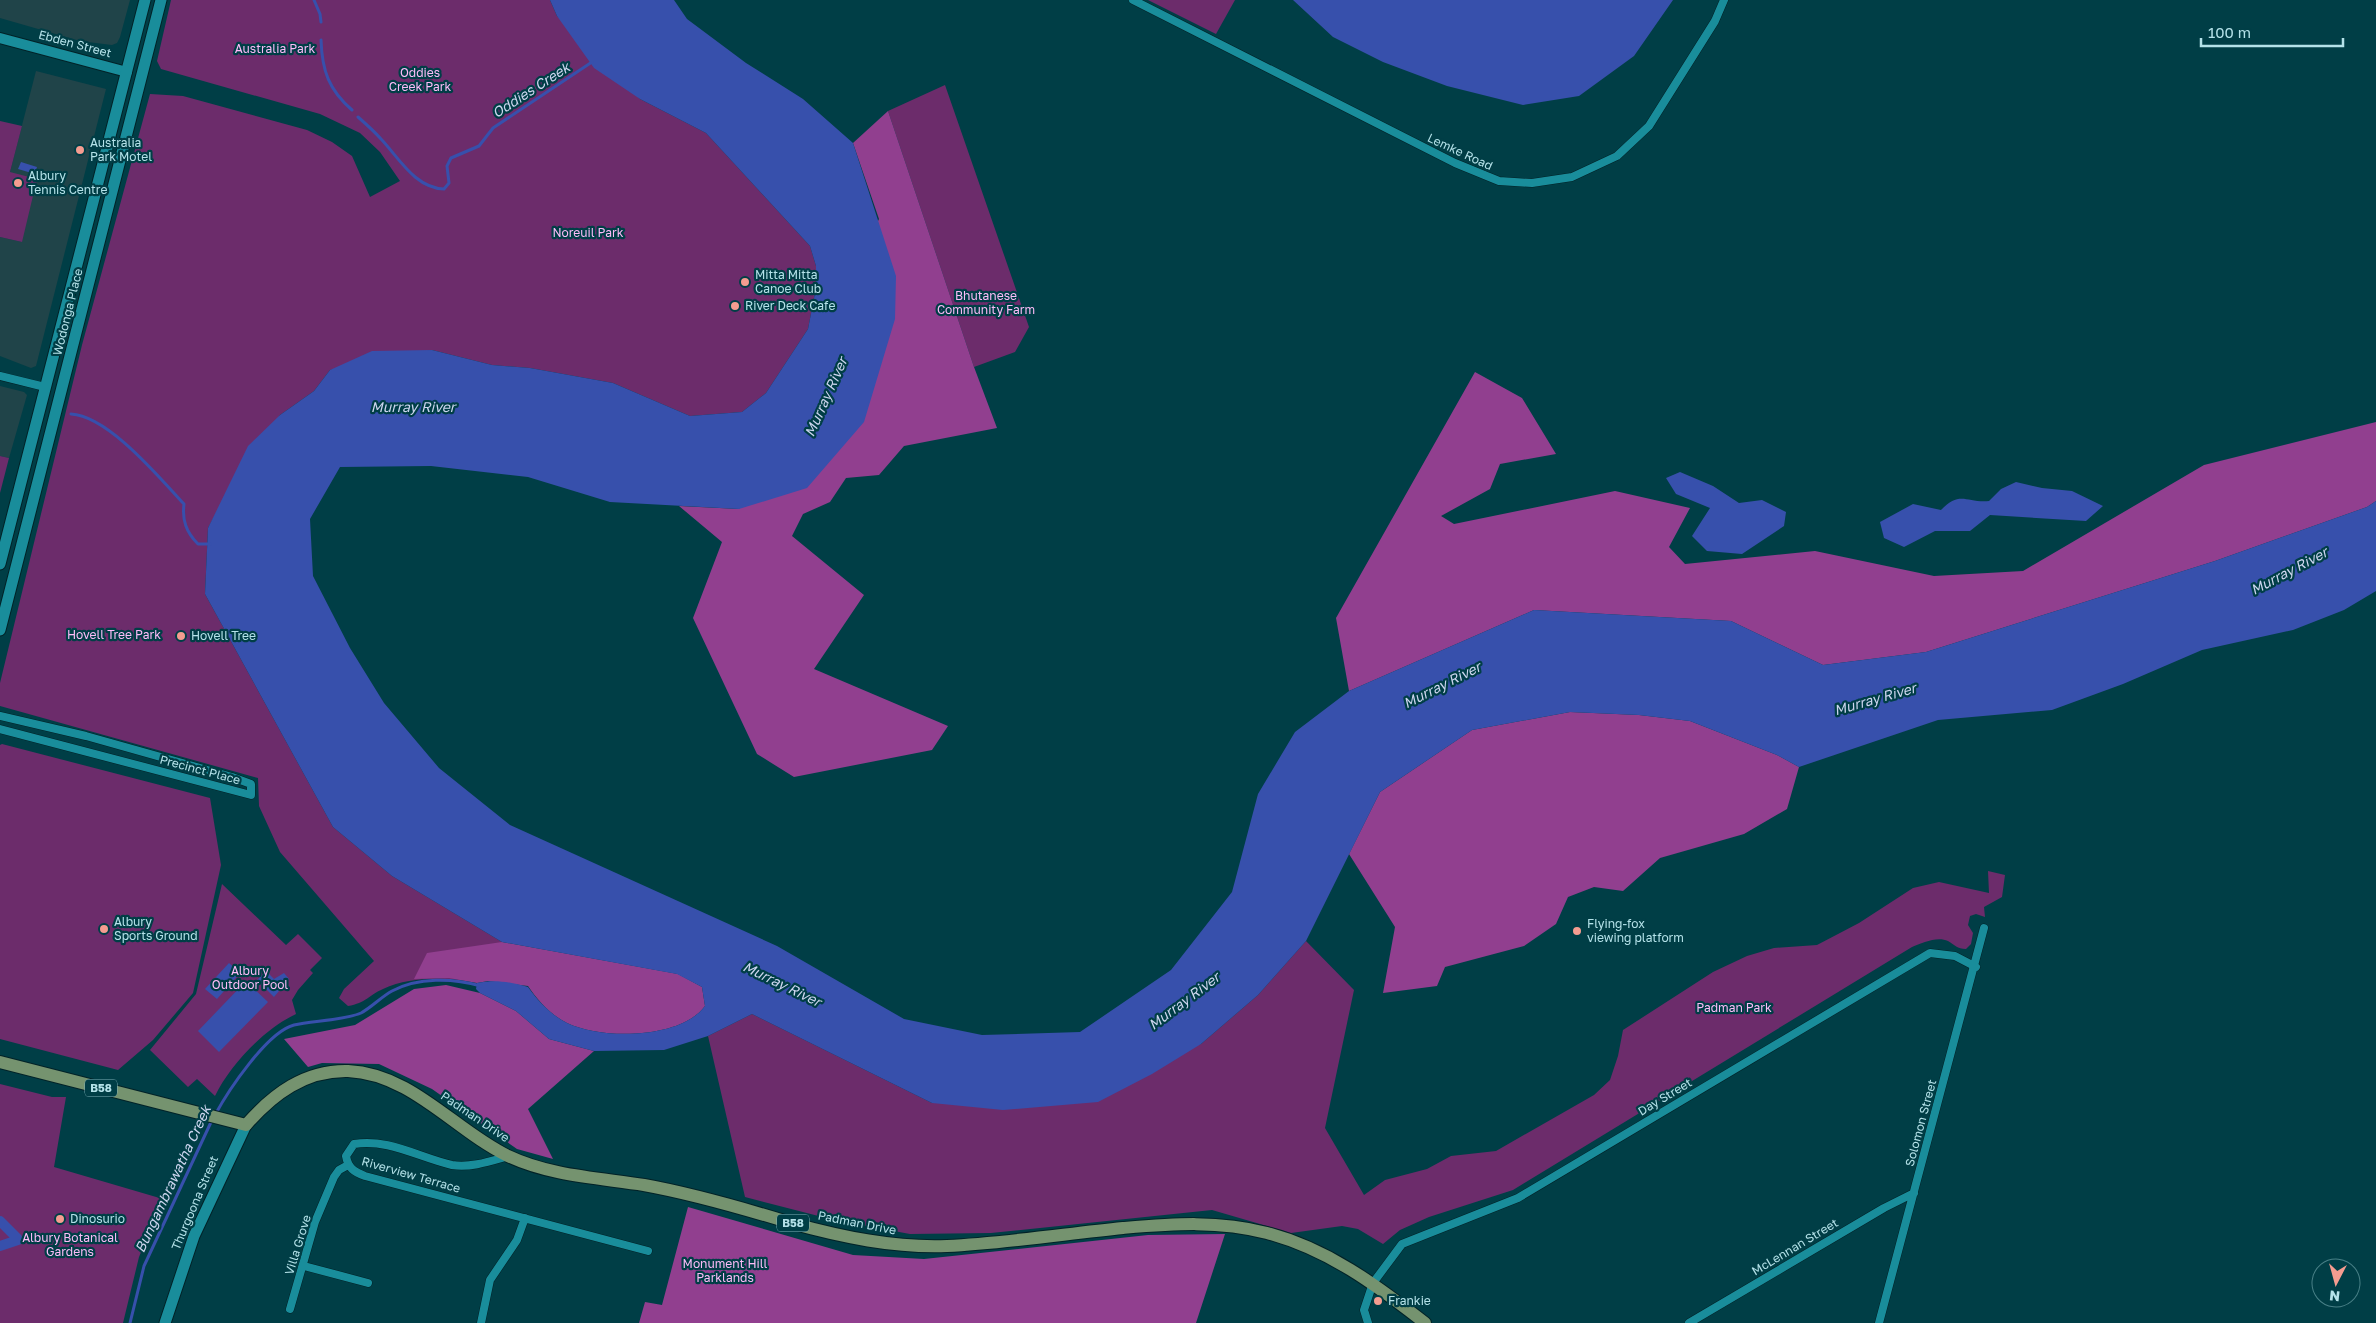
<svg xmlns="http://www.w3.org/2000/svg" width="2376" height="1323" font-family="'Golos Text',sans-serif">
<rect width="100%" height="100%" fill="#003e46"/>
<path fill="#204449" d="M0,0H130L120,37L117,43L112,45L80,41L0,18Z
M36,71L106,89L36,366L31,368L0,356V237L22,242L10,172Z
M0,386L24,392L27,395L9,458L0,456Z"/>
<path fill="#6c2c6b" d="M171,0H550L557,16L640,99L706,133L810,246L816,266V288L808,329L766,393L742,412L690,416L613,383L530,368L492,365L432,350L330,370L314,391L280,415L223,500L208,528L205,594L333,827L392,876L502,942L472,981C442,978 411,976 383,989C369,995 366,1003 348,1006L339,998L344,989L374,961L280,852L259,806L258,778L0,706V683L82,345L150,94L183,96L307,130L332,142L352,156L370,197L400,181L380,152L360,133L320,114L161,69L157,61Z
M1148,0H1235L1216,34Z
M945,85L1029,327L1015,352L974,367L888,111Z
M0,121L22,126L10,172L37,179L22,242L0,237Z
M0,456L9,458L0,493Z
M2,744L210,798L221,865L193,993L153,1040L118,1070L0,1039V745Z
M1988,871L2005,875L2002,897L1984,907L1985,917L1976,914L1970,916L1968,925L1973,933L1971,944L1966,949C1957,949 1955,945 1948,941C1937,936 1922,943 1912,947L1513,1190L1429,1217L1400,1230L1383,1244L1358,1229L1342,1226L1291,1233L1212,1210L991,1233L910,1234L834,1220L745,1197L708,1036L752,1014L932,1103L1201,1044L1258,995L1306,941L1354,990L1325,1128L1364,1195L1385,1180L1427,1169L1451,1156L1496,1151L1594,1095L1610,1080L1618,1056L1623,1030L1713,972L1747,956L1774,948L1817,945L1859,923L1913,888L1939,882L1989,893Z
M222,884L286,945L298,934L322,958L310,970L313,973L298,990L292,1000L296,1014C264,1029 230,1065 215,1096L197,1079L188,1087L150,1050L196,994Z
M0,1084L52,1097H66L54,1167L163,1199L139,1257L123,1323H0Z"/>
<path fill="#913f8f" d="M888,111L974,367L997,428L904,446L879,475L846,478L830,502L803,514L792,536L864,595L814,669L948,726L932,750L794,777L757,754L693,618L722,542L679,506L739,509L879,219L853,143Z
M1475,372L1522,398L1556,454L1500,464L1490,489L1441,516L1454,524L1615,491L1690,508L1669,547L1685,564L1815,551L1934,576L2023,571L2204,465L2376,422V501L2367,507L2215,561L1926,652L1823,665L1731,621L1534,610L1349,691L1336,618Z
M1570,712L1639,715L1690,721L1777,755L1799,767L1787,809L1744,834L1660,858L1623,891L1594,887L1568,897L1556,924L1524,946L1445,967L1437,986L1383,993L1395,927L1349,854L1380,792L1472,730Z
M502,942L678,974L702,987L705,1006C681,1039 602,1040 567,1023C551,1015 538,1001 528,986L488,981L477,983L449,978L414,979L427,953Z
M446,985L480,993L516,1011L549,1039L594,1051L528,1109L553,1159L517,1149L432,1089L379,1064L322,1063L308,1067L284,1039L355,1025L414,989Z
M688,1207L853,1255L924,1259L1148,1235L1225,1234L1196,1323H639L645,1302L662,1305Z"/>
<path fill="#3750ac" d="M550,0H674L687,19L746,63L803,99L853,143L896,276L895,319L864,422L807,488L739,509L610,502L528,477L431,466L340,467L310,519L313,576L350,648L384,703L439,768L510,825L777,946L904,1019L982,1035L1080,1032L1171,970L1232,892L1258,794L1295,732L1349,691L1534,610L1731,621L1823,665L1926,652L2215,561L2367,507L2376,501V591L2344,610L2293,630L2202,650L2123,684L2052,710L1938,720L1799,767L1777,755L1690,721L1639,715L1570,712L1472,730L1380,792L1306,941L1258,995L1201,1044L1152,1074L1098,1102L1003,1110L932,1103L752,1014L708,1036L664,1050L594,1051L549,1039L516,1011L480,993L476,989L477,983C495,979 511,982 528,987C538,1001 551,1015 567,1023C602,1040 681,1039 705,1006L702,987L677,974L502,942L392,876L333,827L205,594L208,528L248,446L280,415L314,391L330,370L372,351L432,350L492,365L530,368L613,383L690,416L742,412L766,393L808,329L816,288V266L810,246L706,133L640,99L594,68L557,16Z
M1293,0H1673L1634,56L1579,96L1523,105L1447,86L1383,62L1333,37Z
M21,162L37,167L35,174L18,169Z
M1680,472L1713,486L1739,503L1762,500L1786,512L1784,526L1742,554L1707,551L1692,536L1710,508L1676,494L1666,478Z
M2016,482L2042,488L2072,491L2103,506L2086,521L1990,515L1970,531H1935L1904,547L1884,538L1880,522L1913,504L1941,510C1960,490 1966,503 1989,501L2001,489Z
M229,963L240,973L217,999L205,989Z
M266,971L274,979L284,973L289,979L274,997L257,980Z
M246,981L268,1002L219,1052L198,1031Z"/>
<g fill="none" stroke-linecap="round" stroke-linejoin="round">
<path stroke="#3750ac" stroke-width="3" d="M314,0L320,14L321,22
M321,40C322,71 329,90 352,110
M358,117C366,124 374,131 381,139C399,158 415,188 444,189L449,183L447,166L451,158L479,146L493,128L592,62
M71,414C108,416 158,476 184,504C182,520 186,532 198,544H210
M215,1115C228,1091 267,1032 294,1025C312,1021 345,1020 361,1013C372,1007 381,997 392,991C418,977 453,978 481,986
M130,1323L144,1266L212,1120"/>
<path stroke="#3750ac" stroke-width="10" d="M0,1221L17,1238
M0,1246L18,1240"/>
<g stroke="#022227" stroke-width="9">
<path id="minor" d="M1133,0L1455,163L1499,181L1532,183L1572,177L1617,156L1649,126L1715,21L1724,0
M0,376L45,387
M0,716L86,736L232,777L251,784V795L0,729
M509,1156C491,1161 471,1168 452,1165C420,1158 388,1138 354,1144L346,1156C348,1168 354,1172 365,1176L648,1251
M304,1266L368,1283
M290,1309L315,1222L334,1177L339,1170L348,1165
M481,1323L490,1280L517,1240L525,1218
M1368,1323L1364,1310L1373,1283L1402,1244L1518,1198L1930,953L1955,956L1976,967
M1689,1323L1884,1208L1914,1193
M1879,1323L1984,928"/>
</g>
<g stroke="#022227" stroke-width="12">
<path id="tertiary" d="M0,38L127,72"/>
</g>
<g stroke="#022227" stroke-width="13">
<path id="secondary" d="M0,564L145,0
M0,630L161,0
M165,1323L194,1236L246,1125"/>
</g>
<g stroke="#022227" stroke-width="14">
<path id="primary" d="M0,1062L246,1125C273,1094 305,1070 348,1071C412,1074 454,1130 508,1156C550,1176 599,1178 644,1185C694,1194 742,1208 791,1223C842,1237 894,1248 947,1246C1006,1243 1064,1234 1123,1228C1172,1224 1219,1220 1267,1233C1328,1249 1376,1285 1425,1323"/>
</g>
<use href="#minor" stroke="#198d9b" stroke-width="8"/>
<use href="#tertiary" stroke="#198d9b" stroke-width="10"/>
<use href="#secondary" stroke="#198d9b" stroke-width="11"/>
<use href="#primary" stroke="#75936f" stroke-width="12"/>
</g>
<g fill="#f59c90" stroke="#003e46" stroke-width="2">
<circle cx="80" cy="150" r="5"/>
<circle cx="18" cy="183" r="5"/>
<circle cx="745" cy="282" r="5"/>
<circle cx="735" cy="306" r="5"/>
<circle cx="181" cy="636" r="5"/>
<circle cx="104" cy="929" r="5"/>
<circle cx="1577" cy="931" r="5"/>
<circle cx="60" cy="1219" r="5"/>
<circle cx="1378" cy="1301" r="5"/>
</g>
<g text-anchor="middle" stroke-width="4.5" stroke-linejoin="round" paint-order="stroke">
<g fill="#003e46" stroke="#7eb1b8" stroke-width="1">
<rect x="85" y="1079.5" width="32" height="17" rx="4"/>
<rect x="777" y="1214.5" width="32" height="17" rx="4"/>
</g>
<g font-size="11" font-weight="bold" fill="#b4e2e9">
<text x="101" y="1092">B58</text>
<text x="793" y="1227">B58</text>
</g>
<g font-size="12" fill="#b4e2e9" stroke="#003e46">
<text transform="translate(75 44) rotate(15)" y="4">Ebden Street</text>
<text transform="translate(1460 152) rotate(25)" y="4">Lemke Road</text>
<text transform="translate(68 312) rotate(-76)" y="4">Wodonga Place</text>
<text transform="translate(200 770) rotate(15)" y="4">Precinct Place</text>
<text transform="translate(1665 1097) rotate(-31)" y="4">Day Street</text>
<text transform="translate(475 1117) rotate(34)" y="4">Padman Drive</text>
<text transform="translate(1921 1123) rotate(-75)" y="4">Solomon Street</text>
<text transform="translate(411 1175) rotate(16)" y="4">Riverview Terrace</text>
<text transform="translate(195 1203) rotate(-67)" y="4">Thurgoona Street</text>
<text transform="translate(857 1223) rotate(11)" y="4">Padman Drive</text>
<text transform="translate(298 1245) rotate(-73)" y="4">Villa Grove</text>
<text transform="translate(1795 1247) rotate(-31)" y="4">McLennan Street</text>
</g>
<g font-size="12" fill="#fdbcf9" stroke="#003e46">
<text x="275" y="53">Australia Park</text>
<text x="420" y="77">Oddies<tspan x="420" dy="14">Creek Park</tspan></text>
<text x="588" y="237">Noreuil Park</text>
<text x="986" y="300">Bhutanese<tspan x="986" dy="14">Community Farm</tspan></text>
<text x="114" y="639">Hovell Tree Park</text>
<text x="250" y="975">Albury<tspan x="250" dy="14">Outdoor Pool</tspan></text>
<text x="1734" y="1012">Padman Park</text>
<text x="70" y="1242">Albury Botanical<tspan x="70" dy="14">Gardens</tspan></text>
<text x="725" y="1268">Monument Hill<tspan x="725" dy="14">Parklands</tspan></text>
</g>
<g font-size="12" fill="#b4e2e9" stroke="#003e46" text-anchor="start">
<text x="90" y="147">Australia<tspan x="90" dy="14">Park Motel</tspan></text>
<text x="28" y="180">Albury<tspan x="28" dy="14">Tennis Centre</tspan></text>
<text x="755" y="279">Mitta Mitta<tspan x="755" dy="14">Canoe Club</tspan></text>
<text x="745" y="310">River Deck Cafe</text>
<text x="191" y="640">Hovell Tree</text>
<text x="114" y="926">Albury<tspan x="114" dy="14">Sports Ground</tspan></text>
<text x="1587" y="928">Flying-fox<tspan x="1587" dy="14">viewing platform</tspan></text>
<text x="70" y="1223">Dinosurio</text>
<text x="1388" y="1305">Frankie</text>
</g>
<g font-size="14" font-style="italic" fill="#ccd6ef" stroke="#003e46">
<text transform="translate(531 90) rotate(-33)" y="5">Oddies Creek</text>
<text transform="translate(826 397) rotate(-66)" y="5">Murray River</text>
<text x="413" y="412">Murray River</text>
<text transform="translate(2289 571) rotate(-28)" y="5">Murray River</text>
<text transform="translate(1442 685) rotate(-27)" y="5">Murray River</text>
<text transform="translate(1875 699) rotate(-16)" y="5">Murray River</text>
<text transform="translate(782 984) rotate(26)" y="5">Murray River</text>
<text transform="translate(1184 1001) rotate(-37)" y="5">Murray River</text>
<text transform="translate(173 1179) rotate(-65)" y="5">Bungambrawatha Creek</text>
</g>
</g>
<g transform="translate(2336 1283) rotate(186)"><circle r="24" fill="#003e46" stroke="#488087"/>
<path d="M0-4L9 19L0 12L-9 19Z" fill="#f59c90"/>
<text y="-8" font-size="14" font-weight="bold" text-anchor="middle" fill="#b4e2e9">N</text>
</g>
<path d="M2201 38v8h142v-8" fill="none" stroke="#b4e2e9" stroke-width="2.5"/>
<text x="2208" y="38" font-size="15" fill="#b4e2e9" stroke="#003e46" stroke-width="4" paint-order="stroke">100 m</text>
</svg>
